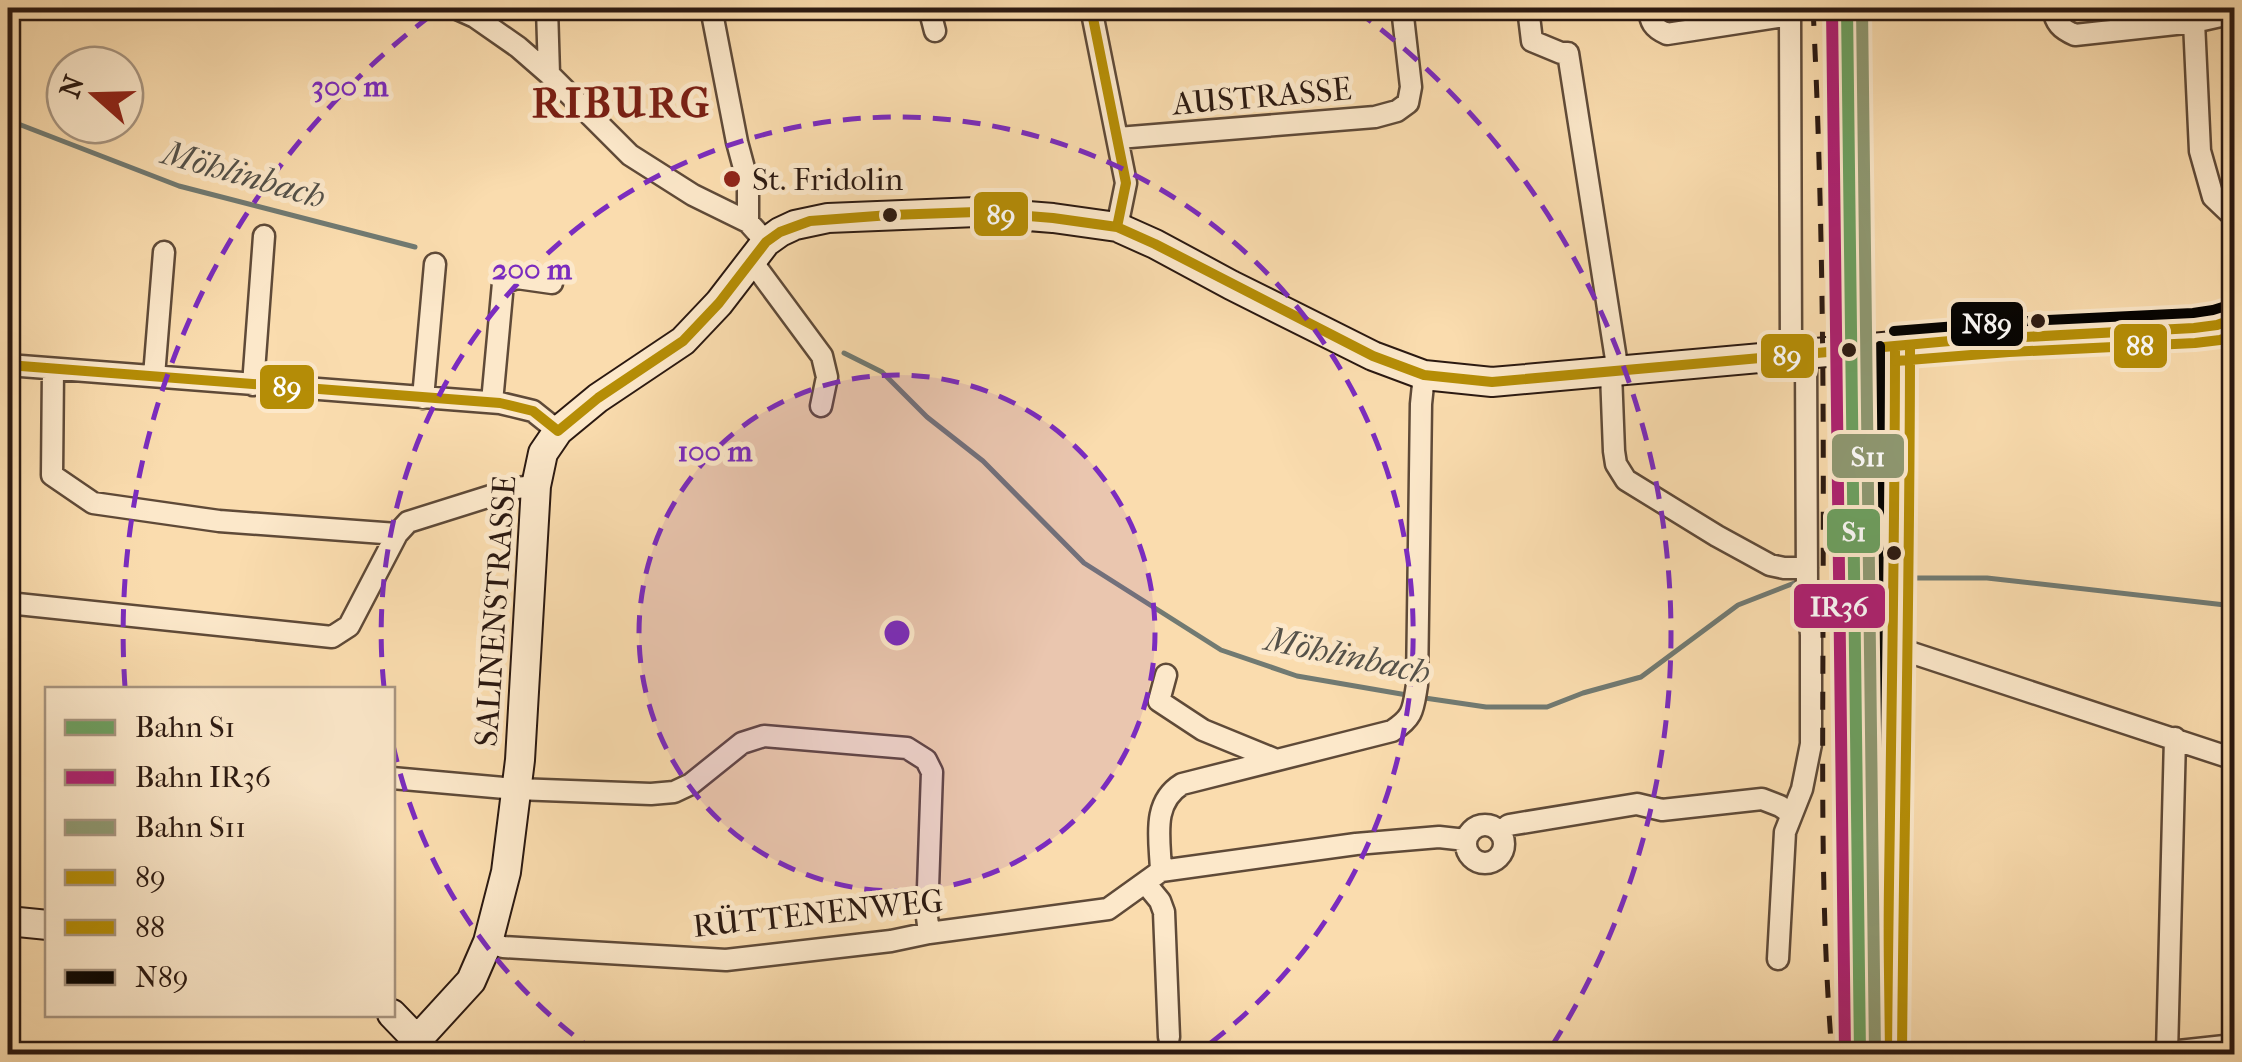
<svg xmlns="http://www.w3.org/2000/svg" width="2242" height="1062" font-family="'IM FELL French Canon',serif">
<rect width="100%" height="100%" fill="#fadcae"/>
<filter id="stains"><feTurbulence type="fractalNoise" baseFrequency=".002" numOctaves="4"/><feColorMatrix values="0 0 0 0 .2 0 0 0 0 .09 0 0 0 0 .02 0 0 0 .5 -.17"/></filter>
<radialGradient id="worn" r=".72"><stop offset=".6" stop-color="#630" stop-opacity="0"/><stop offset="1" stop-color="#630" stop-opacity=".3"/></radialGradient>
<path fill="#b7c28f" stroke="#716e50" stroke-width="2.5" d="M1861,368L1877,375L1882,384L1886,439L1880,1054H1871L1865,543L1863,541L1865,528L1863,385Z"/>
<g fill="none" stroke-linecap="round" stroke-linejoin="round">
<path stroke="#717a72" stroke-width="5" d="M8,120L179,186L415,247
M844,353L882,372L927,417L983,461L1084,563L1221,650L1297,676L1407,695
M1912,578H1987L2234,606
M1418,697L1486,707H1547L1583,693L1641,677L1738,605L1797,582"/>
<g stroke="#5f4a38" stroke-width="25">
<path id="street" d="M455,8L475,17L518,47L549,74L630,155L693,195L748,222L766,242
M547,8L549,74
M711,8L737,142L748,183V222
M929,8L935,31
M1091,8L1126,183L1117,227
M1528,8L1532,41L1561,53H1568L1618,372
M1649,8C1650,22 1653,28 1667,34L1790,15
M1790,8L1791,356
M2053,8C2055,23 2061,29 2075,35L2194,22
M2234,13L2194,22L2200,151L2213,197L2234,217
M1118,138L1375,117L1397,111L1408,103L1411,87L1402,8
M751,260L822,356L827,377L821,406
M8,365L500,403L533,411L558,431
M53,369L52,475L93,503L219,521L397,534
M1611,373L1614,451L1616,464L1626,480L1717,536L1770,565L1784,568H1807
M154,376L164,252
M253,385L264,236
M423,398L435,264
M492,402L503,283L517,278L552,283
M8,603L332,637L349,626L397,534L408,522L516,488L536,486
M1891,646L2234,759
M1166,675L1159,701L1203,730L1274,759
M392,778L516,789L651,794L674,792L691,784L742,743L764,736L907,748L926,760L932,772L927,917L929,933
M1466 844a19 19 0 1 1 38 0a19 19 0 1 1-38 0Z
M1500,832L1509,825L1637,804L1662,810L1762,799L1780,806L1792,814
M1161,871L1356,844L1439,837L1466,840
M1146,884L1160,901L1164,912L1169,1037
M488,942L503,947L726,960L891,941L929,933L1108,909L1161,871C1160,839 1151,803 1182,784L1392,731C1414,717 1413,709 1417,685L1421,404L1424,375
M1778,959L1785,832L1802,789L1811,744V635L1807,589L1806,355
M2167,1053L2175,738
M1887,1054L1891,646L1895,569V346
M2151,1054L2234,1045"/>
</g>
<g stroke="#2b1911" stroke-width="32">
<path id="secondary" d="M8,921L48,925
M392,1014L417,1040L425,1054
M417,1040L471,981L488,942L506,872L520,760L536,486L543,453L558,431L598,398L683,341L719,303L766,242L780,232L795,225L828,218L977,212L1053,218L1117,227L1155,244L1231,285L1373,356L1424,375L1492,382L1950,341L2194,328L2217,325L2234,319"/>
</g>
<use href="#street" stroke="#fce8ca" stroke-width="20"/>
<use href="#secondary" stroke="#fce8ca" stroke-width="28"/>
<path stroke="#2b1911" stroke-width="5" stroke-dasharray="18 18" stroke-linecap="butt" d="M1813,8C1823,207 1824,407 1823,607C1823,756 1820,906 1832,1054"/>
<g stroke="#fce8ca" stroke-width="18">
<path id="bus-1" d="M1091,8L1126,183L1117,227
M8,365L500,403L533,411L558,431
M558,431L598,398L683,341L719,303L766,242L780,232L810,221L890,215L977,212L1053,218L1117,227L1155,244L1373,356L1424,375L1492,382L1950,341L2194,328L2217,325L2234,319
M1887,1054C1889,818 1895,582 1895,346"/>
</g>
<g stroke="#fce8ca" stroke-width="18">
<path id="bus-2" d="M1896,361L2009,352L2195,343L2220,340L2234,335
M1902,1054C1904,818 1910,582 1910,346"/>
</g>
<g stroke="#fce8ca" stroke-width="18">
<path id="bus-3" d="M1894,331L2007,322L2193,313L2213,310L2229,305
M1872,1054C1874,818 1880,582 1880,346"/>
</g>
<use href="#bus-1" stroke="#b58d06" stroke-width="10"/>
<use href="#bus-2" stroke="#b58d06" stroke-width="10"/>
<use href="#bus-3" stroke="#000" stroke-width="10"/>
<g stroke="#fce8ca" stroke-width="20">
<path id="rail-1" d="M1847,8L1860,1054"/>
</g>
<g stroke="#fce8ca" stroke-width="20">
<path id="rail-2" d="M1832,8L1845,1054"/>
</g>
<g stroke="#fce8ca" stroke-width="20">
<path id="rail-3" d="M1862,8L1875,1054"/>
</g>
<use href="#rail-1" stroke="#6ca060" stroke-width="12"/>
<use href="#rail-2" stroke="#ae2071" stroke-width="12"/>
<use href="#rail-3" stroke="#8e9871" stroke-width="12"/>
</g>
<circle cx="897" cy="633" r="258" fill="#7b2cbf" fill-opacity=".12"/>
<g fill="none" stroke="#7b2cbf" stroke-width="5" stroke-dasharray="18 12">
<circle cx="897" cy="633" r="258"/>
<path d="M597 1053A516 516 0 0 1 393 745M384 687A516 516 0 1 1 1197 1053"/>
<path d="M125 687A774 774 0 0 1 437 11M1357 11A774 774 0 0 1 1550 1049"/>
</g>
<circle fill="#8f2418" stroke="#fce8ca" stroke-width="4" cx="732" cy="179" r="10"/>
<g fill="#2b1911" stroke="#fce8ca" stroke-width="4">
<circle cx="890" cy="215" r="9"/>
<circle cx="2038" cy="321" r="9"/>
<circle cx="1849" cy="350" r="9"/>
<circle cx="1894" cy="553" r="9"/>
</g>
<g text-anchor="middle" stroke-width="10" stroke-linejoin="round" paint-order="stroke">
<g font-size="32" fill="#2b1911" stroke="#fce8ca">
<text transform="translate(1262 96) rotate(-5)" y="11">AUSTRASSE</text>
<text transform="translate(495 611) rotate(-86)" y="11">SALINENSTRASSE</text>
<text transform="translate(818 913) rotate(-6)" y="11">RÜTTENENWEG</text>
</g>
<g font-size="32" fill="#2b1911" stroke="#fce8ca" text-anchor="start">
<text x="752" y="190">St. Fridolin</text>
</g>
<g font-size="35" font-style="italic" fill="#545149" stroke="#fce8ca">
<text transform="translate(244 174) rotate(16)" y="12">Möhlinbach</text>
<text transform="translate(1348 655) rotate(12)" y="12">Möhlinbach</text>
</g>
<g font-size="42" font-weight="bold" letter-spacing="2.5" fill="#7a1f14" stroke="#fce8ca">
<text x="622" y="117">RIBURG</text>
</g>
</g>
<circle cx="897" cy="633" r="15" fill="#7b2cbf" stroke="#fce8ca" stroke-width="5"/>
<g font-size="30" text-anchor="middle" font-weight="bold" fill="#7b2cbf" stroke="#fce8ca" stroke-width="10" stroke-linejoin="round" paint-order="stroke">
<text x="350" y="96">300 m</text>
<text x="532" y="279">200 m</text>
<text x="715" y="461">100 m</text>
</g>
<g stroke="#fce8ca" stroke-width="4">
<rect x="972" y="190" width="58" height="48" rx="10" fill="#b58d06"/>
<rect x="1949" y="300" width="76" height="48" rx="10" fill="#000"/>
<rect x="2112" y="322" width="57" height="48" rx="10" fill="#b58d06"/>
<rect x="1759" y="332" width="57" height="48" rx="10" fill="#b58d06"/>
<rect x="258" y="363" width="58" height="48" rx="10" fill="#b58d06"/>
<rect x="1830" y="432" width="76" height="48" rx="10" fill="#8e9871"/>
<rect x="1825" y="507" width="57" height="48" rx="10" fill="#6ca060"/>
<rect x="1792" y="582" width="95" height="48" rx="10" fill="#ae2071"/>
</g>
<g font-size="28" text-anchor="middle" font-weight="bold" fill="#fff">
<text x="1001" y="224">89</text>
<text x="1987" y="333">N89</text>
<text x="2140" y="355">88</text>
<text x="1787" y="365">89</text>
<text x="287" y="396">89</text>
<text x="1868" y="466">S11</text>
<text x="1854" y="541">S1</text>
<text x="1839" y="616">IR36</text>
</g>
<rect width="2242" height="1062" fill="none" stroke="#fadcae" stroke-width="40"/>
<rect x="10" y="10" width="2222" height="1042" fill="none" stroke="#2b1911" stroke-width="5"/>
<rect x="20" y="20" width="2202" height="1022" fill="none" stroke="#2b1911" stroke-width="2.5"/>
<rect x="45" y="687" width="350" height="330" fill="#fce8ca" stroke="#a89580" stroke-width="2.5"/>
<rect x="65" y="720" width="50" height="15" fill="#6ca060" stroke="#a89580" stroke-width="2.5"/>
<text x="135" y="737" font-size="30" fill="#2b1911">Bahn S1</text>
<rect x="65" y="770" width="50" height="15" fill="#ae2071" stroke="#a89580" stroke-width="2.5"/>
<text x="135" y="787" font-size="30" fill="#2b1911">Bahn IR36</text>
<rect x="65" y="820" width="50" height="15" fill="#8e9871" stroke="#a89580" stroke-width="2.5"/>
<text x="135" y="837" font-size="30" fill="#2b1911">Bahn S11</text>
<rect x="65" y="870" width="50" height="15" fill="#b58d06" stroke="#a89580" stroke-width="2.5"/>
<text x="135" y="887" font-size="30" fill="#2b1911">89</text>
<rect x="65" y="920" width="50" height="15" fill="#b58d06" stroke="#a89580" stroke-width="2.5"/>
<text x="135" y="937" font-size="30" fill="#2b1911">88</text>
<rect x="65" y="970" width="50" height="15" fill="#000000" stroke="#a89580" stroke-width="2.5"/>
<text x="135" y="987" font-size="30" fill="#2b1911">N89</text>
<g transform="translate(95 95) rotate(290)"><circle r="48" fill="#fce8ca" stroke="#a89580" stroke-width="2.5"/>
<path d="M0-8L18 38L0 25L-18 38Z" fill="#8f2418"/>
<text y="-15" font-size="28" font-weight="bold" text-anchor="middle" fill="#2b1911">N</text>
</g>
<rect width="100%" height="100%" filter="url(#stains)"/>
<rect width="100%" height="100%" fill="url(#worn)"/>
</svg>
